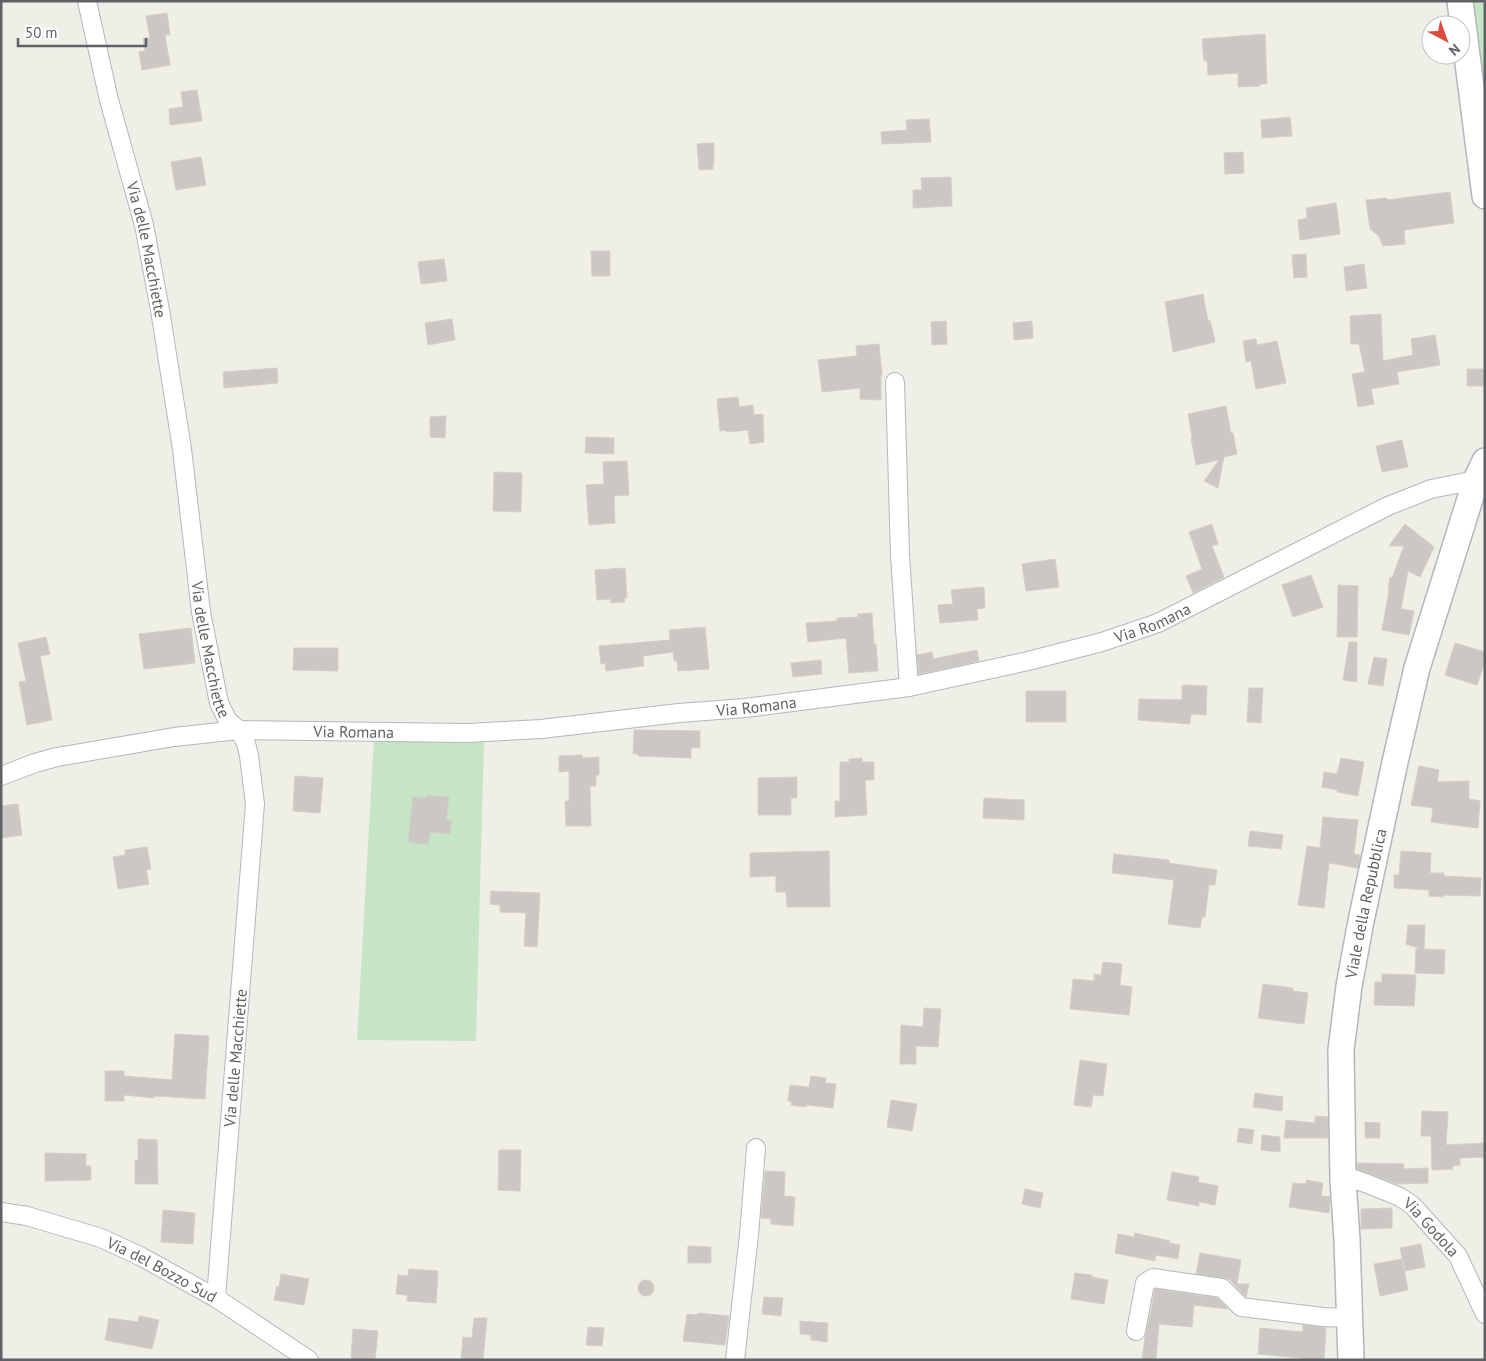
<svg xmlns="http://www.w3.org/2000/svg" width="1486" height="1361" font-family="'PT Sans',sans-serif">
<rect width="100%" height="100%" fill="#efeee7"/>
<path fill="#c5e5c5" d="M1472,1H1485V99Z
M374,740H484L476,1041L357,1040Z"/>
<path fill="#cbc8c4" stroke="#d4cfc5" d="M167,13L170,35H165L170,65L142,70L139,52L145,51L143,38H150L146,16Z
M1265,34L1267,84H1260V86L1238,87V73L1208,75L1207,61H1204L1202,39Z
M197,90L202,121L170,125L169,109L183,107L181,92Z
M1290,117L1292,136L1262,138L1261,120Z
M929,119L931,142L882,144L881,132L907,130L906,120Z
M714,143V163L713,164V169L699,170L697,144Z
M1243,152L1244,173L1225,174L1224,153Z
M201,157L206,185L176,190L171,162Z
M951,177L952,206L913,208V190H922L921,178Z
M1450,192L1454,223L1404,230L1405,244L1383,246L1379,236L1370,229L1366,200L1387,198V200Z
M1336,203L1340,234L1300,240L1298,220L1307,218L1306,208Z
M591,251H610V276H592Z
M1306,254L1307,277L1294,278L1292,255Z
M444,259L447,281L421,284L418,262Z
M1364,264L1367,288L1346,291L1344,267Z
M1203,294L1208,321L1210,320L1215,342L1173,352L1165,302Z
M1381,314L1383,361L1413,355L1411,339L1435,335L1440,365L1397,372L1399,384L1371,389L1374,404L1358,407L1352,374L1365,372L1359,344H1351L1350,316Z
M452,319L455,340L428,345L425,323Z
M946,321L947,344L932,345L931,322Z
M1032,321L1033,338L1014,340L1013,323Z
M1256,339L1257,345L1277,341L1286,383L1256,389L1251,361L1246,362L1243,341Z
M879,344L882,375H881V400L860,399V388L822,392L818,360L857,356L856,346Z
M277,368L278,383L224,388L223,372Z
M1467,369H1483L1484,386H1467Z
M738,397L739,407L753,405L754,415L763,414L764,442L750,444L748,430L727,432L726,430L720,431L717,399Z
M1226,406L1231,433H1233L1237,454L1224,457L1218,488L1204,481L1219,460L1196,465L1191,438L1192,437L1188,414Z
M446,416L445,438L430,437V417Z
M586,437L614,438V454L585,453Z
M1402,440L1408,467L1382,472L1376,446Z
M627,461L629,495L614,496L615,523L589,525L586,485L604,484L603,462Z
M494,472L522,473L521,512L493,511Z
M1212,524L1218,544L1212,546L1224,577L1193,593L1186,576L1202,569L1189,532Z
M1405,524L1434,547L1420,577L1408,571L1401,609L1414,611L1409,635L1382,630L1389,591H1388L1390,577L1392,578L1404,546H1389Z
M1055,559L1059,587L1026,591L1022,564Z
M625,568L627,598H624L625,602L611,603V599L597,600L595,570Z
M1311,575L1323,607L1293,617L1282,585Z
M1338,585L1358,586L1357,637H1337Z
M984,587L985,608L977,609L978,620L940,623L938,605L953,604L951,590Z
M872,613L874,644H876L878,671L849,673L846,638L808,642L806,623L837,621V618L858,617V614Z
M705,627L709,669L678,671L677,661H674L673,652L643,656L644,666L606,671L605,663L601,664L599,646L670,640L669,630Z
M191,628L195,663L144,669L139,634Z
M46,637L50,654L40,656L52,720L27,725L19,682L26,681L18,643Z
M1349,642H1357V682L1343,680Z
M1455,643L1485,652V661L1477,685L1445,675Z
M294,648H338V671L293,670Z
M977,650L979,661L919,674L917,655L932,652L933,659Z
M1374,657L1387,659L1383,686L1368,684Z
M821,660L822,674L793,677L791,663Z
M1182,685L1207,686L1206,715L1191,714L1190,724L1138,720L1139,699L1182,700Z
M1249,688H1263L1261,723L1247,722Z
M1026,691H1066V722H1026Z
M634,730L700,731V748H691V758L638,756V754H633Z
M582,755V758L599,757V775H596V786H590L591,826H566L565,801H569V771L559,772V756Z
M862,758V762H874V780H865L867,815L835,817V801H840V762H849V759Z
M1341,758L1364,762L1358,796L1337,792L1338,790L1322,787L1324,772L1337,774Z
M1419,766L1439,770L1437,782L1469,781V799L1480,801L1478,828L1431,822L1433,808L1411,805Z
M295,776L323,778L320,813L293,811Z
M797,777V798H791V815H758V778Z
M427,795L449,797L446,820H452L450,834L430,832L428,845L408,842L413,797L426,798Z
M984,798L1024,800V820L983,818Z
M18,804L22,835L1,838V806Z
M1323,817L1358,820L1354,854L1360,855L1358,868L1329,863L1324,908L1298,905L1307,846L1320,848Z
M1250,831L1283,835L1281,849L1248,846Z
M147,847L151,869L146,870L149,884L118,889L113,857L125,855V850Z
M829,851L830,907H787L786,892H776V876L750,877V853Z
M1401,851L1431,853L1430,873H1444V876L1481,878L1480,896L1443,895V897L1429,896V890L1394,888V875H1399Z
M1114,854L1169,860V863L1217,870L1215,885H1209L1205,917H1202L1200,928L1168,924L1174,880L1112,873Z
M491,891L540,893L537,947L524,946L526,913L500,912V905L490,904Z
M1408,925H1425L1424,949L1445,950L1444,974L1415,973L1416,949H1421L1406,944Z
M1103,962L1122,964L1120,985L1132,987L1129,1015L1070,1009L1073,979L1094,981V974L1101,975Z
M1382,974L1416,975L1414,1006L1374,1005L1375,982H1382Z
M1263,984L1293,988V991L1308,993L1304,1024L1258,1018Z
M924,1008L941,1009L938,1047L916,1046V1064H900L901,1025L923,1027Z
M175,1034L209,1036L205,1099L154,1096V1098L124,1095V1101H105V1071H124V1076L172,1080Z
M1080,1060L1107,1064L1103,1096L1093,1095L1091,1107L1074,1105Z
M811,1076L826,1078L825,1083L836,1084L833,1108L807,1105L806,1107L791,1105L792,1102L788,1101L790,1085L809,1087Z
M1255,1093L1283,1097L1282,1111L1253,1107Z
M891,1100L917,1104L912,1131L887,1127Z
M1422,1111L1448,1112L1446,1145L1485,1143V1157L1460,1158V1165L1452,1166L1453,1169L1432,1170L1431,1136H1421Z
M1315,1116L1328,1117V1138H1284L1286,1120L1315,1123Z
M1365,1122L1380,1123V1138H1365Z
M1239,1128L1254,1130L1252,1144L1237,1142Z
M1262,1135L1280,1137V1152L1261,1150Z
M138,1139L157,1140L158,1184H135V1160H138Z
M499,1150H521L520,1191L498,1190Z
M45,1153L86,1154V1166H91V1180L45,1181Z
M1357,1163L1404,1164L1403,1169L1428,1168V1183L1397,1184L1357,1169Z
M765,1171L785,1172L784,1196L795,1197L793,1226L771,1224V1219L761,1218Z
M1172,1172L1199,1177L1198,1182L1218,1186L1215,1205L1199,1202V1206L1167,1200Z
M1306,1180L1323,1183L1321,1196L1330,1197L1329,1213L1289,1207L1293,1183L1306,1184Z
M1025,1189L1043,1193L1040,1208L1022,1204Z
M1392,1208V1228L1361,1229V1209Z
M163,1210L195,1213L193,1244L161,1242Z
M1135,1233L1170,1241L1169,1243L1180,1245L1178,1259L1156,1255L1155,1261L1115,1253L1118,1234L1134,1237Z
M1421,1244L1425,1267L1405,1271L1400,1248Z
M688,1246L711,1247V1263H688Z
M1200,1253L1241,1260L1237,1284H1249L1246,1297L1230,1280L1224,1278L1196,1274Z
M1402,1259L1408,1290L1380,1296L1374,1264Z
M409,1269L438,1271L436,1303L407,1301V1295L396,1294L398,1275L408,1276Z
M1075,1273L1092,1275V1277L1108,1280L1104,1304L1071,1299Z
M281,1274L309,1279L304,1305L274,1300L277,1286L279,1287Z
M638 1288a8 8 0 1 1 16 0a8 8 0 1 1-16 0Z
M1155,1289L1217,1298L1228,1309L1194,1305L1192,1327L1159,1324L1156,1360H1142L1145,1337L1150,1316Z
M764,1297L783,1298L781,1316L762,1314Z
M698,1313L729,1316L725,1345L683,1341L687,1314L697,1315Z
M139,1316L159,1320L152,1349L105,1340L109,1318L138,1322Z
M474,1318H487L483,1360H461L463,1337L472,1338Z
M800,1321L828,1323L827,1342L811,1340V1335L800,1334Z
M1303,1325L1326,1328L1324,1360H1301V1358L1258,1354L1260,1328L1303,1332Z
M588,1327L604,1328L602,1346L586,1345Z
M353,1329L378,1331L375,1360H351Z"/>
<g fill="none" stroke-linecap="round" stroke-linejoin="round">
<g stroke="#b4b7ba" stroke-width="20">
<g id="street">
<path id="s1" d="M87,1L109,100L144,225L160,310L182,449L201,612L219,703L228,721L239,730L246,743L249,756L255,804L216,1298"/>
<path d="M895,382L900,555L909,687"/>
<path id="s2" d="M1,776L35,763L57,757L174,737L239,730L467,733L541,729L679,713L745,708L909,687L1028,661L1102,642L1158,623L1388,506L1431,489L1476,480"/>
<path id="s3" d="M1343,1180L1354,1179L1368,1184L1400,1197L1412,1205L1458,1256L1485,1314"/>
<path id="s4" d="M1,1212L27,1216L101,1238L142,1257L216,1298L309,1360"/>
<path d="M1136,1331L1145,1283L1153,1278L1222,1288L1241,1307L1323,1317L1350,1318"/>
<path d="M735,1360L749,1235L756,1148"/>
</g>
</g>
<g stroke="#b3b6ba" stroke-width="28">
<g id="secondary">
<path d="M1460,1L1485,196"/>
<path id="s5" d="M1351,1360L1347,1240L1343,1180L1341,1050L1349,986L1361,921L1395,762L1417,668L1476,480L1485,461"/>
</g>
</g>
<use href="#street" stroke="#fff" stroke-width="18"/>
<use href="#secondary" stroke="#fff" stroke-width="25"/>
</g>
<g text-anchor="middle" stroke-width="4" stroke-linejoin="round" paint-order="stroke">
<g font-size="16" fill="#5e6266" stroke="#fff">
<text dy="6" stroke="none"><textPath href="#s1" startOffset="256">Via delle Macchiette</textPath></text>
<text dy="6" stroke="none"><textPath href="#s2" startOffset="1168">Via Romana</textPath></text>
<text dy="6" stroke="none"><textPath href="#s1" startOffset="661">Via delle Macchiette</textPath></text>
<text dy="6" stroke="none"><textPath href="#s2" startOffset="762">Via Romana</textPath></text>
<text dy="6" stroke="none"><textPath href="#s2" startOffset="358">Via Romana</textPath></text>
<text dy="6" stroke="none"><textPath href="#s5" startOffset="459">Viale della Repubblica</textPath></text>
<text transform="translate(235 1058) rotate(-85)" y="6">Via delle Macchiette</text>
<text dy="6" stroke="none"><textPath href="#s3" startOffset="104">Via Godola</textPath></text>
<text dy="6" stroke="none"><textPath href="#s4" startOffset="172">Via del Bozzo Sud</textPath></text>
</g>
</g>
<rect width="1486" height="1361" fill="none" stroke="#5e6266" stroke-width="5"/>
<g transform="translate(1446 40) rotate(139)"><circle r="24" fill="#ffffff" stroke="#bfc0c2"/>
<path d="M0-4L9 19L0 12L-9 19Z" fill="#de4b3e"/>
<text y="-8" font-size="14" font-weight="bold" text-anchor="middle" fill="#5e6266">N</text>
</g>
<path d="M18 38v8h128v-8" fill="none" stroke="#5e6266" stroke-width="2.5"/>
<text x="25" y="38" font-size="15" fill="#5e6266" stroke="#ffffff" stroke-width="4" paint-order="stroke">50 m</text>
</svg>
